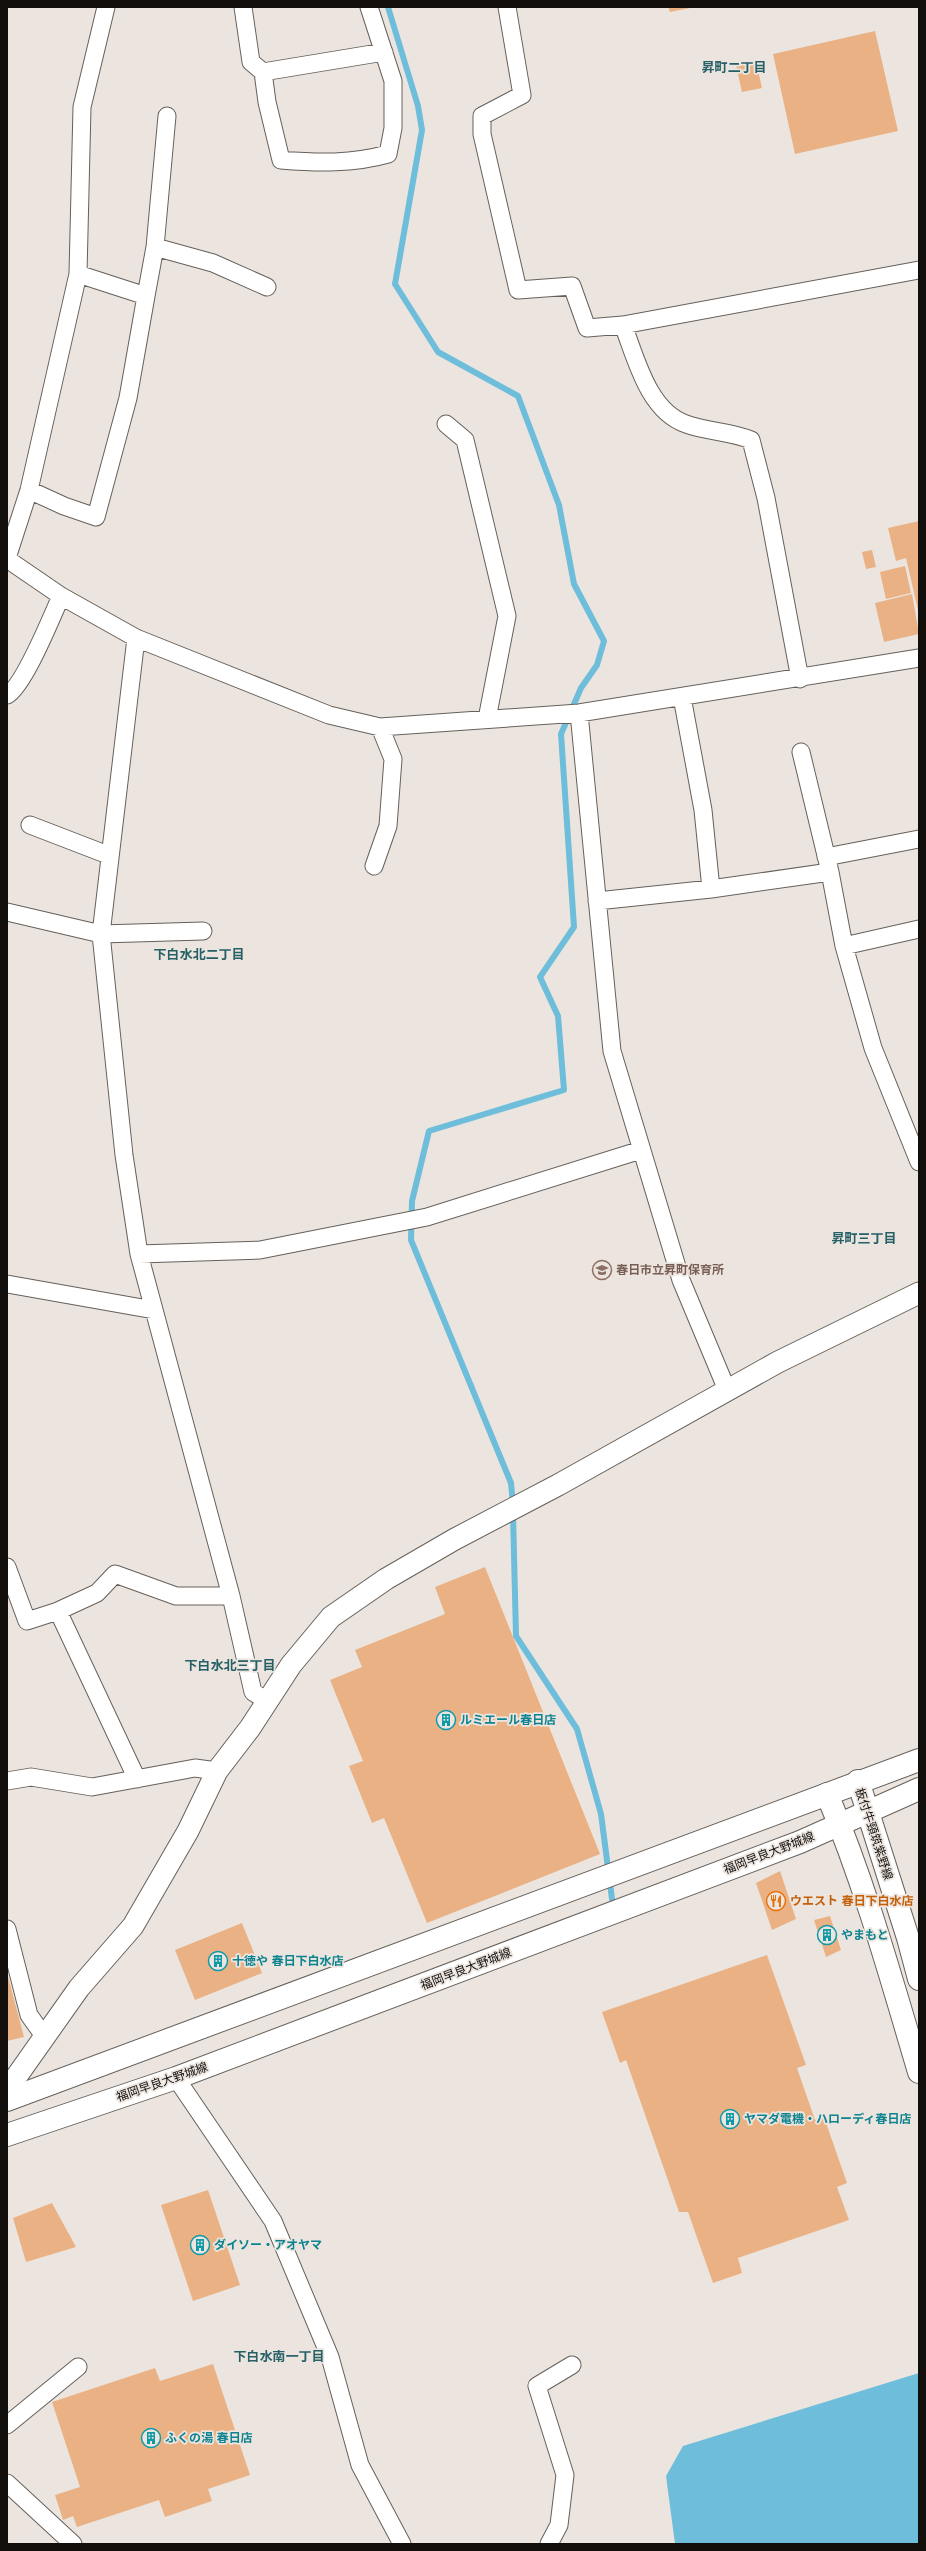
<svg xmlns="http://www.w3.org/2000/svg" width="926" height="2551" font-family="'Work Sans','Noto Sans JP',sans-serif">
<rect width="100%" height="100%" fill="#ece5df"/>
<path fill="#6dbddb" d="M919,2373V2544H675L666,2476L683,2446Z"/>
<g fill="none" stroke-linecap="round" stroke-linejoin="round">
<path stroke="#6dbddb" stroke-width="6" d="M388,7L418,106L422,130L395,284L438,352L518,396L559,505L574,584L604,641L597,665L581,688L561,734L574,927L540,977L558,1016L564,1090L429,1131L412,1201L411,1240L511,1483L513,1504
M513,1513L516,1636L577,1729L601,1814L612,1899"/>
</g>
<path fill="#eab284" d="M668,7H690V8L670,12Z
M875,31L898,131L795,154L773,54Z
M756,61L762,88L742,92L736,65Z
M919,521V610H918L906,558L896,561L888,528Z
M872,550L876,567L866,569L862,552Z
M905,566L911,593L886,599L880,572Z
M912,594L919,634L884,642L875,603Z
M485,1567L600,1854L427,1923L384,1818L372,1823L349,1766L363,1761L330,1680L362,1667L355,1650L445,1614L435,1587Z
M780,1871L796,1919L772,1930L756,1883Z
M830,1916L841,1950L826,1957L814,1920Z
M242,1923L262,1973L195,2000L175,1950Z
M767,1955L806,2065L797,2068L815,2120L824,2117L847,2183L837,2187L849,2220L738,2258L742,2273L713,2283L688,2212H679L626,2060L620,2063L602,2012Z
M7,1973L24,2037L7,2041Z
M208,2190L240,2285L193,2301L161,2205Z
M52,2203L76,2247L26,2262L13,2218Z
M213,2364L250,2475L208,2489L212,2501L165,2517L159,2500L77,2527L73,2516L63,2520L55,2495L80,2487L52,2402L155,2368L160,2381Z"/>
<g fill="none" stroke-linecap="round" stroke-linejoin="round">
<g stroke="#66605b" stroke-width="19">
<path id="minor" d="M243,7L251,62L263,72L267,102L281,160C318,163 352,164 388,154L393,128V81L369,7
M507,7L522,95L482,116V134L518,290L572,286L587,328L623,325L919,270
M263,72L384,52
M155,247L213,263L267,287
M78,274L82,107L106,7
M146,296L155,247L167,116
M623,325C636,358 648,411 686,424C708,432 730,431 751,440L766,498L800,679
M446,424L465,440L507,616L487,719
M7,558L29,490L78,274L146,296L128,398L96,517L64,506L29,490
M7,559L61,596L136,638L329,715L380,727L579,713L919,658
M136,638L101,934L124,1155L139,1254L231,1596L253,1692L267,1701
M7,695C24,686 52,616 61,596
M682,697L703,810L711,889
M579,713L612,1051L681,1280L727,1390
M30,825L108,855
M826,857L919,839
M374,866L388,826L393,759L380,727
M830,872L844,946L873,1048L919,1162
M597,901L711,889L830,872L801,752
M7,912L101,934L203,931
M844,946L919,929
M139,1254L260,1250L427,1217L641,1150
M7,1284L154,1310
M7,1567L27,1621L58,1611L97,1593L115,1574L176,1596H231
M58,1611L137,1779
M7,1781L31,1777L92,1787L195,1768L217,1771
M7,1929L29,2015L44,2036
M176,2078L273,2221L330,2357L360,2465L402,2544
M7,2425L78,2367
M7,2483L73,2544
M549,2544L559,2525L565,2475L537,2386L572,2365"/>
</g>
<g stroke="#66605b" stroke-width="23">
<path id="tertiary" d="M7,2090L79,1988L133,1926L188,1831L217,1771L250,1728L291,1665L331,1617L386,1579L455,1539L558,1485L778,1362L919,1293"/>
</g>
<g stroke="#66605b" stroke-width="24">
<path id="secondary" d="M858,1781L908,1938L919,1979
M827,1794C865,1884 891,1978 919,2072"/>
</g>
<g stroke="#66605b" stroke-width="24">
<path id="primary" d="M7,2100L919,1760
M7,2135L176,2078L800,1842L919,1789"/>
</g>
<use href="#minor" stroke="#fff" stroke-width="17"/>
<use href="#tertiary" stroke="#fff" stroke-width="21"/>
<use href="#secondary" stroke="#fff" stroke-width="22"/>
<use href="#primary" stroke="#fff" stroke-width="22"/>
</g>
<defs>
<g id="school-ring" transform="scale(1)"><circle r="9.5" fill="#ece5df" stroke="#8d6e63" stroke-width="1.5"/><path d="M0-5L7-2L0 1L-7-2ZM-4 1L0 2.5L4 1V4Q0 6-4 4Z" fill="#8d6e63"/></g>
<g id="building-ring" transform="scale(1)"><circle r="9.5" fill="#ece5df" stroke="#0f9aa8" stroke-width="1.5"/><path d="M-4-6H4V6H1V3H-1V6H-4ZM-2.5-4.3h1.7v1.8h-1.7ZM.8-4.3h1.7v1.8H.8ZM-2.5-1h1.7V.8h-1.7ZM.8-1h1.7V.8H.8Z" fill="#0f9aa8"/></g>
<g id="restaurant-ring" transform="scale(1)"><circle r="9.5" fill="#ece5df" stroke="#e8710a" stroke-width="1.5"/><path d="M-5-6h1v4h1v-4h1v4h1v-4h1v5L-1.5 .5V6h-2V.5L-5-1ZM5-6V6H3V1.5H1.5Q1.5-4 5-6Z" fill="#e8710a"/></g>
</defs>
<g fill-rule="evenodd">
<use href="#school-ring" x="602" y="1270"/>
<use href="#building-ring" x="446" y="1720"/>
<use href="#restaurant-ring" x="776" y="1901"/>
<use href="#building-ring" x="827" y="1935"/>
<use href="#building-ring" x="218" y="1961"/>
<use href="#building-ring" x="730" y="2119"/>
<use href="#building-ring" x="200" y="2245"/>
<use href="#building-ring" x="151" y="2438"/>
</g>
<g text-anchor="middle" stroke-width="3.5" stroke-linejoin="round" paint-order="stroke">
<g font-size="12" font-weight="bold" fill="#785e54" stroke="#ece5df" text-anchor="start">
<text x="616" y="1274">春日市立昇町保育所</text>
</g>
<g font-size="12" font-weight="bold" fill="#0d838f" stroke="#ece5df" text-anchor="start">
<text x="460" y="1724">ルミエール春日店</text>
<text x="841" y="1939">やまもと</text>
<text x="232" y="1965">十徳や 春日下白水店</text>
<text x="744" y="2123">ヤマダ電機・ハローディ春日店</text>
<text x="214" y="2249">ダイソー・アオヤマ</text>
<text x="165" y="2442">ふくの湯 春日店</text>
</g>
<g font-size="12" fill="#110e0c" stroke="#ece5df">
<text transform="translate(874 1834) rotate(72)" y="4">板付牛頸筑紫野線</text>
<text transform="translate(769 1853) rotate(-21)" y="4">福岡早良大野城線</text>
<text transform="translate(466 1969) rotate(-21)" y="4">福岡早良大野城線</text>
<text transform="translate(162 2082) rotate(-19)" y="4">福岡早良大野城線</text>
</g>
<g font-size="12" font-weight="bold" fill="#c56008" stroke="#ece5df" text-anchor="start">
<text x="790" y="1905">ウエスト 春日下白水店</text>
</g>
<g font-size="13" font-weight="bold" fill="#266066" stroke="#ece5df">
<text x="734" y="72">昇町二丁目</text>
<text x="199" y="959">下白水北二丁目</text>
<text x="864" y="1243">昇町三丁目</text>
<text x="230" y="1670">下白水北三丁目</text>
<text x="279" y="2361">下白水南一丁目</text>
</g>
</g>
<rect width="926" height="2551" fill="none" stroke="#110e0c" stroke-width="16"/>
</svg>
